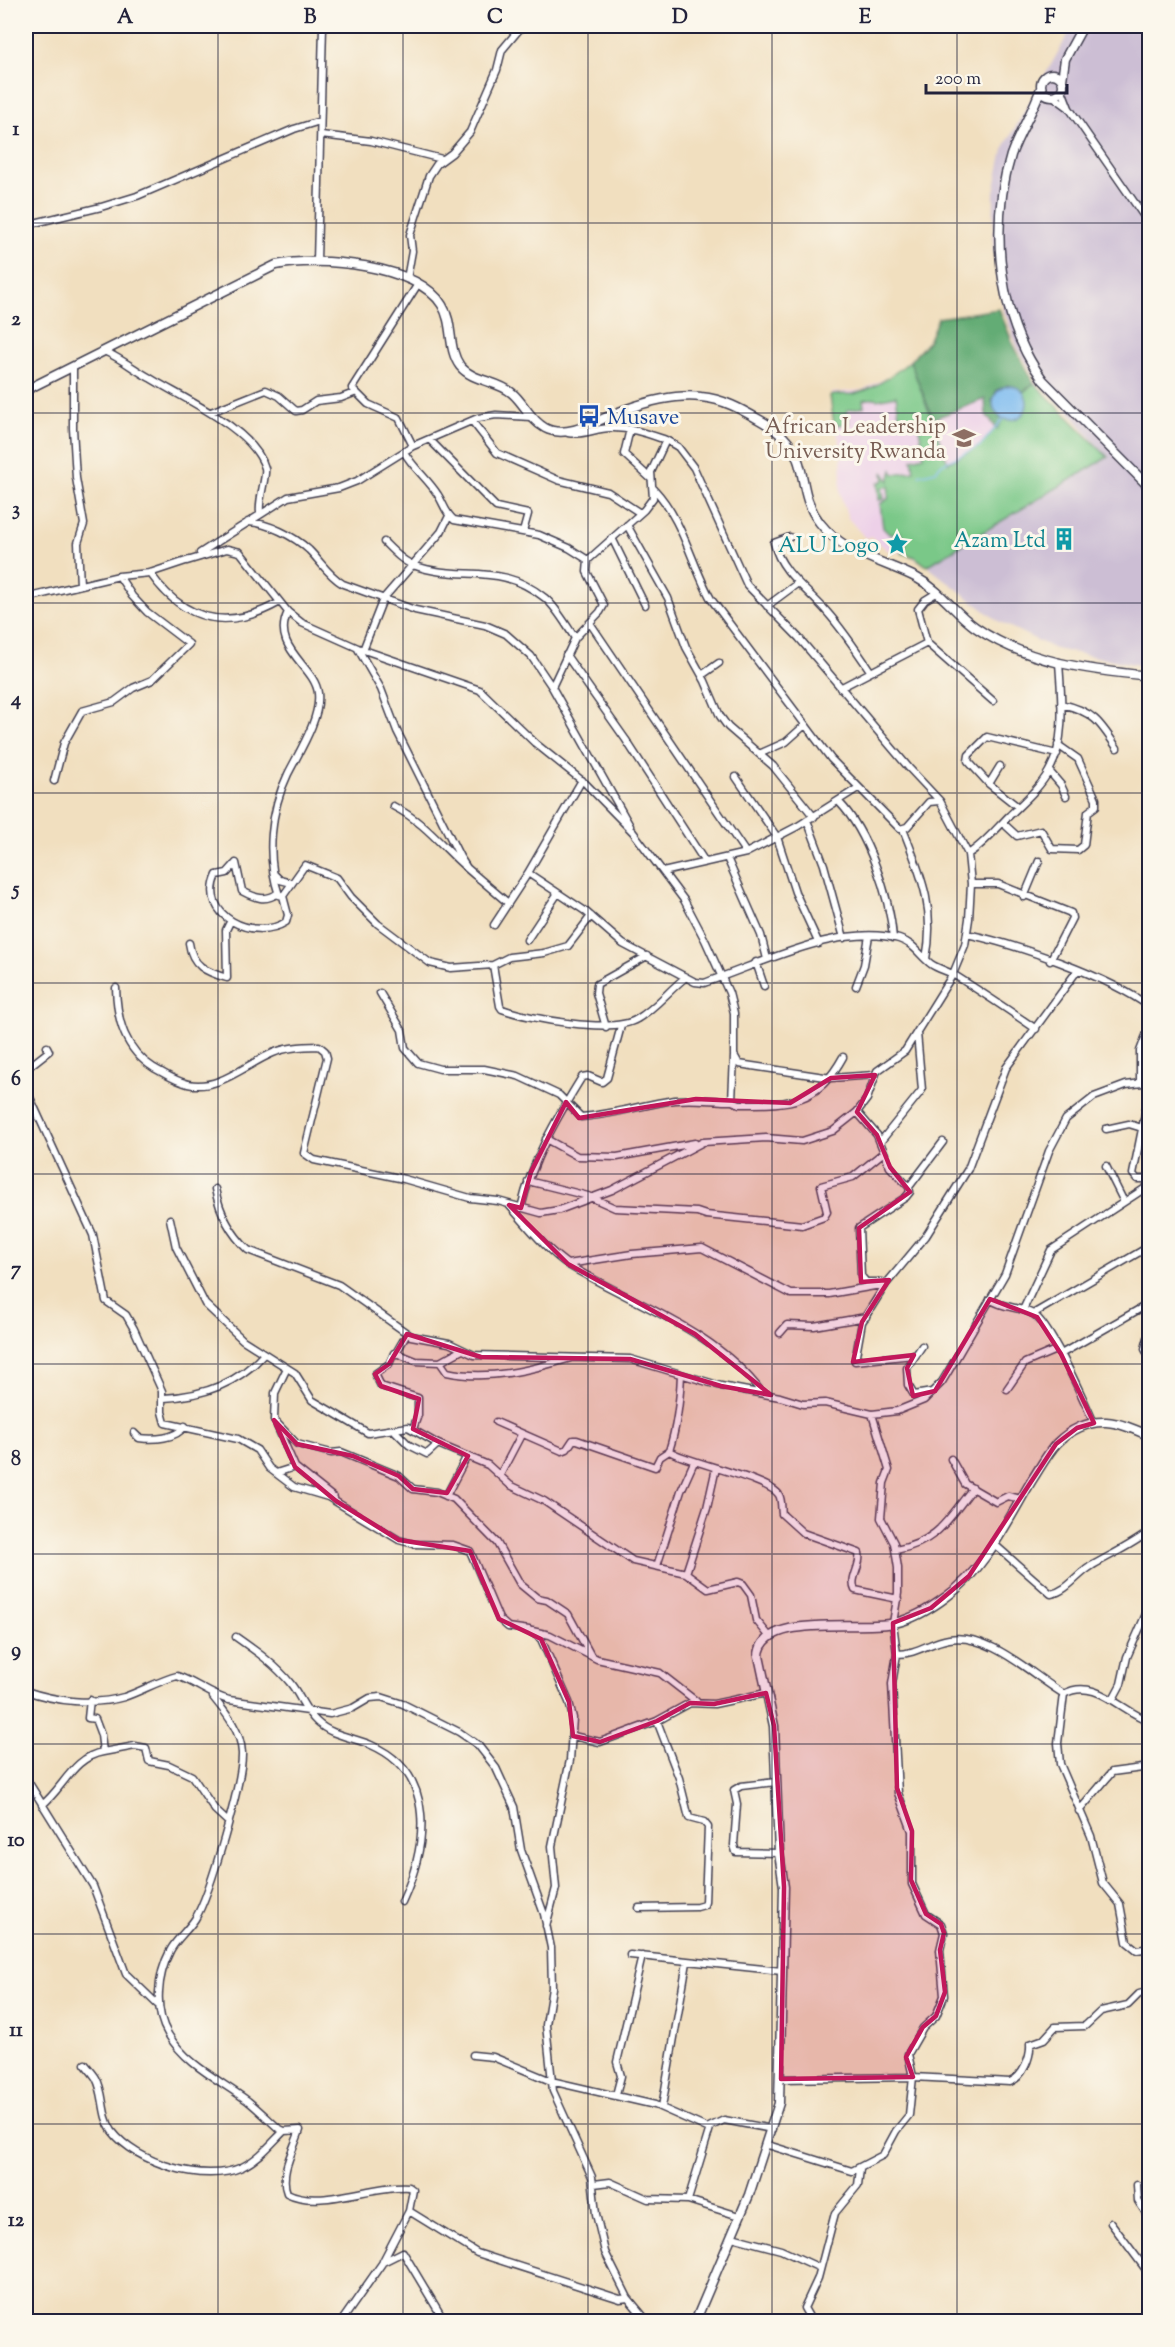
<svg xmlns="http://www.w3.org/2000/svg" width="1175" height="2347" font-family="'Sorts Mill Goudy',serif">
<rect width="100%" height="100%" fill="#fbf7ec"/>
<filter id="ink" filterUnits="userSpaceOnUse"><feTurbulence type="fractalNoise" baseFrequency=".0167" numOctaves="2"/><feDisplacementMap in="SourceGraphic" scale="12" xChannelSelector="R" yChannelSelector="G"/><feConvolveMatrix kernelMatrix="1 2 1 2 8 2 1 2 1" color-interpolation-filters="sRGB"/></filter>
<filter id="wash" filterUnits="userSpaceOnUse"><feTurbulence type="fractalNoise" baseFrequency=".008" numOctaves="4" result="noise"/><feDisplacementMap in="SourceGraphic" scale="24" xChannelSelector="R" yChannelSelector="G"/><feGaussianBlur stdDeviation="1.35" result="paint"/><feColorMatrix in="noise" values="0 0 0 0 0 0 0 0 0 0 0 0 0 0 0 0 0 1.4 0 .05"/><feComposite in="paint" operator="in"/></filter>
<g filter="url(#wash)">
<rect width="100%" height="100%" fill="#f1dfbf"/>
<path fill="#edd0e8" d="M999,309L1026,371L1051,400L927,566L905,553L889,551L870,536L866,539L848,518L840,494L842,449L835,427L831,393L862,390L896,373L928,342L938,318Z"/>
<path fill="#ccbed4" d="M1073,26H1149V667L1055,649L998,621L927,566L1107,457L1069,412L1037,381L1018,349L1003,308L993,249L994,192L1003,149Z"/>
<path fill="#7ac888" stroke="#4e7562" stroke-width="1.5" d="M910,361L948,463L980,446L1003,419L1026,408L1023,392L1034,383L1108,457L927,566L915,557L901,553L906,543L900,532L890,535L883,528L880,504L888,499L889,486L882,488L884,499L879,500L878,483L884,480L883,472L889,481L892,470L894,474L914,471L912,459L924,456L917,417L900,420L896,396L877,400L876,398L863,400L864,407L847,410L849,424L834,425L830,396C838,393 845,395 853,394C874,390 894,374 910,361Z"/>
<path fill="#63ac74" stroke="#426758" stroke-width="1.5" d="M999,309L1013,344L1034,383L1023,392L1008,385L997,390L992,401L1000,417L1003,419L997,429L986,415L985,399L933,419L910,361L928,342L938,318Z"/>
<path fill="#7dbbf0" stroke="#506e96" stroke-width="1.5" d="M993 403a17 17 0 1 1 34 0a17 17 0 1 1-34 0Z"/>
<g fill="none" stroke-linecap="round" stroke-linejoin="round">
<path stroke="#7dbbf0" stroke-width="1.5" d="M919,475L936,471L940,465L980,446L1003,419"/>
</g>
</g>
<g filter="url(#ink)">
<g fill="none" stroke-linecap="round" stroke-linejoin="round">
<g stroke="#413e4f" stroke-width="9">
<path id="minor" d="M1062,90L1069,108L1150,225
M1053,96L1068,107
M321,135L371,141L442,159
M26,225L101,207L137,196L294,129L320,121
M317,261L323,26
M407,279L412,251L410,235L429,176L437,164L452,153L470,132L497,70L502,50L522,26
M106,352C122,359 135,370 150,378C182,398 254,429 265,468C267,476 258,499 260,513
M73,367V428L76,478L84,524L78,543L80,585
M211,412L266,390L279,396L296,411L302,410L316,401L341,398L354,393
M472,421L497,453L558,480L608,492L640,513
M630,429L624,454L650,478
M568,433C583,436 596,428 610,428C630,427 648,434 666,440L651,472L653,498L644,510L588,560L587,572L604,605L600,612L575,638L552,687L630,826
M430,440L496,507L528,514L523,532
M666,440L678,447L694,468L747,585L799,638L909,768L940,801L968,854
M413,446L399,418L368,404L352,388L418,284
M404,452C414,469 428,479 438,495C444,504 445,513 454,520L539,535L569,548L588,560
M654,489C683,520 691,563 711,599L831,759L900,829L907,827L929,802L939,801
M248,522C268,523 294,536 309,550C321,562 328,575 343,584L415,610L485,625L506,634L531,656L552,687
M627,525L668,598L686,647L705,681L720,716L728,727L773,766L814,817
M790,537L774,543C780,572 809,591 827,612C843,630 857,651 871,672
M612,538L645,605
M384,542C392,550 402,561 413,565C462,583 498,560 545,598C557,608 566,625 575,638
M200,553L288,497L339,488L357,481L413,446L478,418L496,415L531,417
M187,561L227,549L240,552L288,612L302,623L358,648L480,690L535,743L585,783L633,832L684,900L705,940L729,993L734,1013V1055L739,1064L831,1078L875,1075
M150,573C185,623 229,631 280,602
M938,592L925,600L918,609L927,643L993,701
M26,598L119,576L150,573L189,560
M767,606L798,583
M288,612C270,648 315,666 318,693C321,718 299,752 288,774C270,811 266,857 279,895L283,896L305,865L337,878L351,897L378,924L430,963L451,968L493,965L500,1006L502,1009C529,1019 613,1034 637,1019C656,1008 669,990 686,977
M590,623L746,853
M358,649L381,689L397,731L460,857L467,868L481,880C448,856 432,826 393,806
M363,650L383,599L441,532L449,516
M566,655L626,740L705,862
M702,675L719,663
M840,688L927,643
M1061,704C1093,711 1100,722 1117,748
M759,754L786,742L805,725
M1049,771L1061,785L1066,796
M736,777L777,837L795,892L819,944
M54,781L64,743L82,711L114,702L133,688L152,680L189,644L147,612L132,596L119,576
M989,784L1000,766
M839,802C868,832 890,897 893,938
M1018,807L989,784L968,761L969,755L987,737L1057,754
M807,820L824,865L844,938
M1003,823L1017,836L1041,830L1052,849L1078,850L1084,845L1088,812L1096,806V799L1078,759L1058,745
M903,829C921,875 936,909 926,959
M727,858L761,935L767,959
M663,872L746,853L798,826L858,788
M274,874L280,880L292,883
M481,880L508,903
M971,884H998L1071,913L1072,918L1050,961
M278,893C266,902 255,898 242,891L236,863L227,873L217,875C198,916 254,942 286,922L288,915L283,896
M558,893L528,873L582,780
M1024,897L1039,861
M494,925L528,873
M967,934C1018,945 1108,976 1150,1007
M527,940L558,893L585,911L623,944L695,982L704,983C759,965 841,922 899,939C915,944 919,955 931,964C938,969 948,971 956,976C983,993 1010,1011 1036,1029
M189,943C192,966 206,972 227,978L226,930L230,922
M756,962L764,986
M493,965L509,957L544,953L568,946L591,916
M856,986L864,965L869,936
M116,988C117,1021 125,1050 154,1068C165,1074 175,1081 188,1084C219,1091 246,1064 273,1053C287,1047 304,1046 319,1046L325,1051L327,1058L304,1153L314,1160L404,1179L470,1198L498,1201L541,1213L559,1210L612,1190L703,1142L766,1138L802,1141L833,1131L857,1112L867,1099L877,1071L905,1051L953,974L965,945L969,919L971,884L968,854C983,845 996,829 1009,816C1022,803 1040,788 1049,771C1067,740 1061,696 1059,662
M380,993L402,1030L405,1048L418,1063L440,1069H484L518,1076L559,1095L581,1117C614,1115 644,1104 675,1100C694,1098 713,1101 732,1101
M606,1027L596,993L597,984L647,956
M734,1056L732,1101L740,1104C789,1104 817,1105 843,1057
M26,1069L49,1051L47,1047
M1140,1083V1051L1150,1025
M1147,1083L1148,1099L1133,1174L1137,1179H1150
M26,1089L93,1235L106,1301L126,1315L134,1329L162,1391V1412L165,1423L238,1439L257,1450L269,1468L294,1487L328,1497L399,1540L414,1544L453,1545L470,1551L499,1619L508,1627L529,1630L541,1639L569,1702L573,1718L570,1760L552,1846L556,1888L546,1926
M857,1112L877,1135L890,1167L909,1187L910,1192L906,1197L859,1228L861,1276L866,1282H882
M1106,1129L1129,1124L1142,1128
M546,1139L577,1156L617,1157L695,1143
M881,1141L922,1090L917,1033
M1106,1166L1124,1202
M528,1181L588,1196L615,1208L697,1212L706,1215L793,1224L802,1225L824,1217L827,1212L821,1186L853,1177L884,1152
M909,1187L943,1142
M215,1189C220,1214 230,1233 248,1250L339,1285L411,1336L449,1343L474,1355L630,1359L721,1386L780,1397L803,1404L825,1403L872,1414L897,1411L924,1400L942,1382L948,1372L1005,1274L1049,1151L1066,1119L1094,1097L1126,1085L1150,1082
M509,1205C527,1225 547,1251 570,1266C635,1305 716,1330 762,1393
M521,1208C532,1160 556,1119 582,1077L588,1076L602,1082L607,1078L621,1026
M170,1219L176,1247L205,1304L243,1340L295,1373L312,1400L368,1433L408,1427L438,1444L488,1465L510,1485L544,1501L633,1561L686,1573L708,1589L738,1582L743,1584L751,1595L756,1620L770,1637
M568,1264L632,1254L702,1248L791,1294H829L886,1284
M990,1299C1004,1309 1019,1306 1033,1314C1051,1325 1084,1401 1094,1423
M1023,1310L1051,1250L1150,1185
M1033,1314L1150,1246
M1150,1330L1145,1349L1150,1358
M780,1333L787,1325L814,1326L866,1317
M407,1334L396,1353L416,1361L440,1362L462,1350
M922,1346L907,1368L908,1385L914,1395L932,1392
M396,1353H394L389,1364L375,1374L381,1386L418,1398V1415L413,1429
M1061,1354L1150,1303
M914,1355L855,1361L862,1322L886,1284L926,1236L968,1169L1006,1068L1077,971
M440,1362L447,1372C488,1381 531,1370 571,1358
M287,1368L275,1393L274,1420L297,1444L331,1453L341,1452L399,1476L413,1489L437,1492L454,1499L497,1543L520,1584L537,1598L547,1600L568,1614L591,1656
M1007,1389L1025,1363L1058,1349
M164,1398C202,1396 237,1385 264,1354
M496,1422L562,1451L567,1449L573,1440H577L655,1467L660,1457L669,1451C677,1426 680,1401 681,1374
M277,1426L295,1467L334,1498
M394,1430L409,1445L427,1454L438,1444
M134,1433L139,1438C154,1440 176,1439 185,1426
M669,1451C689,1463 770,1479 779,1495C782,1500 781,1509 782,1514L803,1533L859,1553C862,1566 849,1578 855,1590L898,1599
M951,1459L965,1484L996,1502L1008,1496L1021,1499
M276,1473L295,1467
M500,1475L521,1435
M446,1496L467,1456
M994,1544L1051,1594C1068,1591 1078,1573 1093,1565C1112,1554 1132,1545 1150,1531
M896,1550C938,1542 948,1519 973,1488
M657,1566L681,1491L694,1462
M686,1573L707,1508L716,1468
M532,1631L550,1635L597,1659L660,1673L696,1701
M236,1637C256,1651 276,1665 291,1684C301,1697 305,1711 317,1722C332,1736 353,1737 371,1745C438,1774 427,1847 402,1902
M897,1654C917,1654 930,1642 949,1639C989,1632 1032,1675 1064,1694
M26,1691C55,1701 93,1706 124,1697C142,1691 158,1681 177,1676C196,1682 209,1695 229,1700L330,1714L353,1708L370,1698L381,1697L403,1704L459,1732L478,1745L496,1768L514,1807L521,1850L544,1914L551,1948L552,1988L546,2025L553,2091L592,2177L596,2214L605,2252L628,2298L648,2322
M1064,1694L1058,1743L1060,1764L1091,1836L1103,1883L1120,1904L1127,1942L1137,1950L1150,1948
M1064,1694C1095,1676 1123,1713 1150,1721
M213,1697C226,1713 241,1731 242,1753C243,1780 210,1895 195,1919C188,1930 176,1939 170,1951C157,1976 154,2011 168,2034C186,2065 220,2080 248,2101C258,2109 268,2119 278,2128L284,2131L300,2130C294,2149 279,2173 287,2193C320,2210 373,2184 409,2187L413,2190L409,2211L477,2253L620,2299L628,2298
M1113,1699L1121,1684L1127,1657L1150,1605
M90,1700L88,1718L95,1719L101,1735L103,1752L135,1746L146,1748L149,1761L169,1765L192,1776L215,1810L228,1822
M573,1736L600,1742L657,1721
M26,1778L93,1886L126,1974L157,2004
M776,1782L741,1786L734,1790L737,1804L734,1845L736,1852L779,1853
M42,1805C63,1789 73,1757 103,1752
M1079,1811L1112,1772L1150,1767
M639,1908L697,1907L704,1905L705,1902L708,1827L704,1822L689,1818L679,1778L657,1721L690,1703L714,1704L766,1693
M630,1955L782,1971
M473,2055L493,2057L551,2081L655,2105L707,2128L724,2120L772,2129
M85,2064C88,2068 93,2073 96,2078C105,2094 101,2115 112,2131C136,2163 205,2184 242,2167C259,2159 271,2144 284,2131
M781,2079L913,2077L1010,2082C1023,2077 1031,2057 1030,2044L1044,2039L1055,2027L1085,2026L1101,2011L1128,2005L1139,1994L1150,1991
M616,2095L621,2076L617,2062L642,1956
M662,2107L687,1962
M768,2145L852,2171L883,2155L896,2131L909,2115L913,2077L908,2054L923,2028L936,2016L944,1996L940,1950L944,1933L941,1924L926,1914L912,1884V1831L898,1793L892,1684L897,1654L893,1623L898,1593V1568L894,1543L881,1518L884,1483L889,1470L872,1414
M594,2184L610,2182L648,2199L688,2200L739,2216
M1137,2185L1138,2201L1150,2219
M688,2200L710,2128
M1111,2223L1150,2275
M732,2237L781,2250L820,2268
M383,2261L409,2211
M341,2322L383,2262L403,2252L445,2322
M812,2322L804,2308L818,2278L835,2213L858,2185L860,2169"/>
</g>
<g stroke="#413e4f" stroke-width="11">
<path id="major" d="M1041 85a11 11 0 1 1 22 0a11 11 0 1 1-22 0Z
M1062,80L1065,59L1083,26
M1041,88C1033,112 1019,132 1011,155C989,226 998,319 1043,380L1150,488
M26,390L276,265C318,256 417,264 442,305C454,324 447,348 460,366C473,382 497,380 512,393C524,403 530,420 545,428C569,441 604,416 627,409C650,401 676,394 701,397C725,399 744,411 765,423C817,455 791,485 820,523C844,554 884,561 917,578C940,590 954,612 975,627C1026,663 1089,670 1150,676
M695,2322L749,2195L779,2103L784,1887L779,1853L774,1726L759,1656C761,1611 863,1631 894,1623C914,1619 930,1609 946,1597C985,1570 1008,1520 1032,1480C1040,1468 1047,1454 1057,1443C1070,1430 1088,1421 1106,1422C1121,1423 1136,1430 1150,1436"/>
</g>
<use href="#minor" stroke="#fff" stroke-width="6"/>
<use href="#major" stroke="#fff" stroke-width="8"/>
</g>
</g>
<path fill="#c2185b" fill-opacity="0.2" stroke="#c2185b" stroke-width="4.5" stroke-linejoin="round" d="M875,1075L857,1112L877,1135L890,1167L910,1192L859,1228L861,1282L889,1280L862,1322L853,1362L914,1355L907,1368L913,1396L935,1391L990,1299L1037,1317L1061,1354L1094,1423L1077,1428L1056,1444L969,1576L931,1608L893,1623L897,1788L912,1831L911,1880L926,1914L941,1924L944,1933L940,1950L945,1992L936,2016L923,2027L906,2057L913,2077L781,2079L784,1887L774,1726L766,1693L714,1704L690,1703L657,1721L600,1742L573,1736L569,1702L541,1639L499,1619L470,1551L399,1540L336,1501L295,1467L274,1420L297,1444L353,1456L399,1476L413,1489L447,1493L468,1456L413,1429L419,1399L381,1386L375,1374L389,1364L407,1334L481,1357L630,1359L721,1386L771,1395L695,1334L568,1264L509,1205L521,1208L531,1172L566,1102L579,1118L696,1099L790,1103L831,1078Z"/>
<path fill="none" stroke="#22223b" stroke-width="1.5" stroke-opacity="0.55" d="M218,26V2322M403,26V2322M588,26V2322M772,26V2322M957,26V2322M26,223H1150M26,413H1150M26,603H1150M26,793H1150M26,983H1150M26,1174H1150M26,1364H1150M26,1554H1150M26,1744H1150M26,1934H1150M26,2124H1150"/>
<defs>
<g id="bus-bare" transform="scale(1.8)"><path d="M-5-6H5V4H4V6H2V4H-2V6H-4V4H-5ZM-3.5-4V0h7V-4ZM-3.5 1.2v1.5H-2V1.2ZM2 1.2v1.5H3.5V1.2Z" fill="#1a4fb4" stroke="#fbf7ec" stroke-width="2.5" paint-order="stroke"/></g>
<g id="university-bare" transform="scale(1.8)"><path d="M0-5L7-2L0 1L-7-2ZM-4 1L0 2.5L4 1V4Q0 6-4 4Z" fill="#8d6e63" stroke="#fbf7ec" stroke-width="2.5" paint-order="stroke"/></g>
<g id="building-bare" transform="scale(1.8)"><path d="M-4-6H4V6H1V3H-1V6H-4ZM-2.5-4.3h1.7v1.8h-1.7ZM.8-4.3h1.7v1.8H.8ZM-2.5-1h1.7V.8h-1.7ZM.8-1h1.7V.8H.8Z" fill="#0f9aa8" stroke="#fbf7ec" stroke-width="2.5" paint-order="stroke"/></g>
<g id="sight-bare" transform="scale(1.8)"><path d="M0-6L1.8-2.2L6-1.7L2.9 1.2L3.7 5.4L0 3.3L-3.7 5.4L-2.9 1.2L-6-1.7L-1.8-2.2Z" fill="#0f9aa8" stroke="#fbf7ec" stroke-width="2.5" paint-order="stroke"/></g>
</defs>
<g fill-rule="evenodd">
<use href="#bus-bare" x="589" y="416"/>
<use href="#university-bare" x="964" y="438"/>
<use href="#building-bare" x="1064" y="539"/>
<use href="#sight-bare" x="897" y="544"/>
</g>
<g text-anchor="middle" stroke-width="6" stroke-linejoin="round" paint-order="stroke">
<g font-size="22" fill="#164399" stroke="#fbf7ec" text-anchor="start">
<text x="607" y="424">Musave</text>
</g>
<g font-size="22" fill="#785e54" stroke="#fbf7ec" text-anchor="end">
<text x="946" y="433">African Leadership<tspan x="946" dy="25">University Rwanda</tspan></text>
</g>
<g font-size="22" fill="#0d838f" stroke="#fbf7ec" text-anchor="end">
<text x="1046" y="547">Azam Ltd</text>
<text x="879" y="552">ALU Logo</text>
</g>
</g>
<rect width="1175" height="2347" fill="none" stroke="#fbf7ec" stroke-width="66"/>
<path d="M926 84v9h141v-9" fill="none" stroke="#22223b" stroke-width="3"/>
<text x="935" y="84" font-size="18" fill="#22223b" stroke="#fbf7ec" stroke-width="4.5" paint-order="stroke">200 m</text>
<rect x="33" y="33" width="1109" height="2281" fill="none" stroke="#22223b" stroke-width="2"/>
<g font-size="20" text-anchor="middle" font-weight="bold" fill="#22223b">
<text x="125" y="23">A</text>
<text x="310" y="23">B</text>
<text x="495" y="23">C</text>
<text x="680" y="23">D</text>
<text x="865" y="23">E</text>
<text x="1050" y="23">F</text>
<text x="16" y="135">1</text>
<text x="16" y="325">2</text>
<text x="16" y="515">3</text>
<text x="16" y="705">4</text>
<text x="16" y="895">5</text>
<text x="16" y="1085">6</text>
<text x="16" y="1275">7</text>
<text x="16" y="1465">8</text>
<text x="16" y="1656">9</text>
<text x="16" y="1846">10</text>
<text x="16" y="2036">11</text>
<text x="16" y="2226">12</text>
</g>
</svg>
